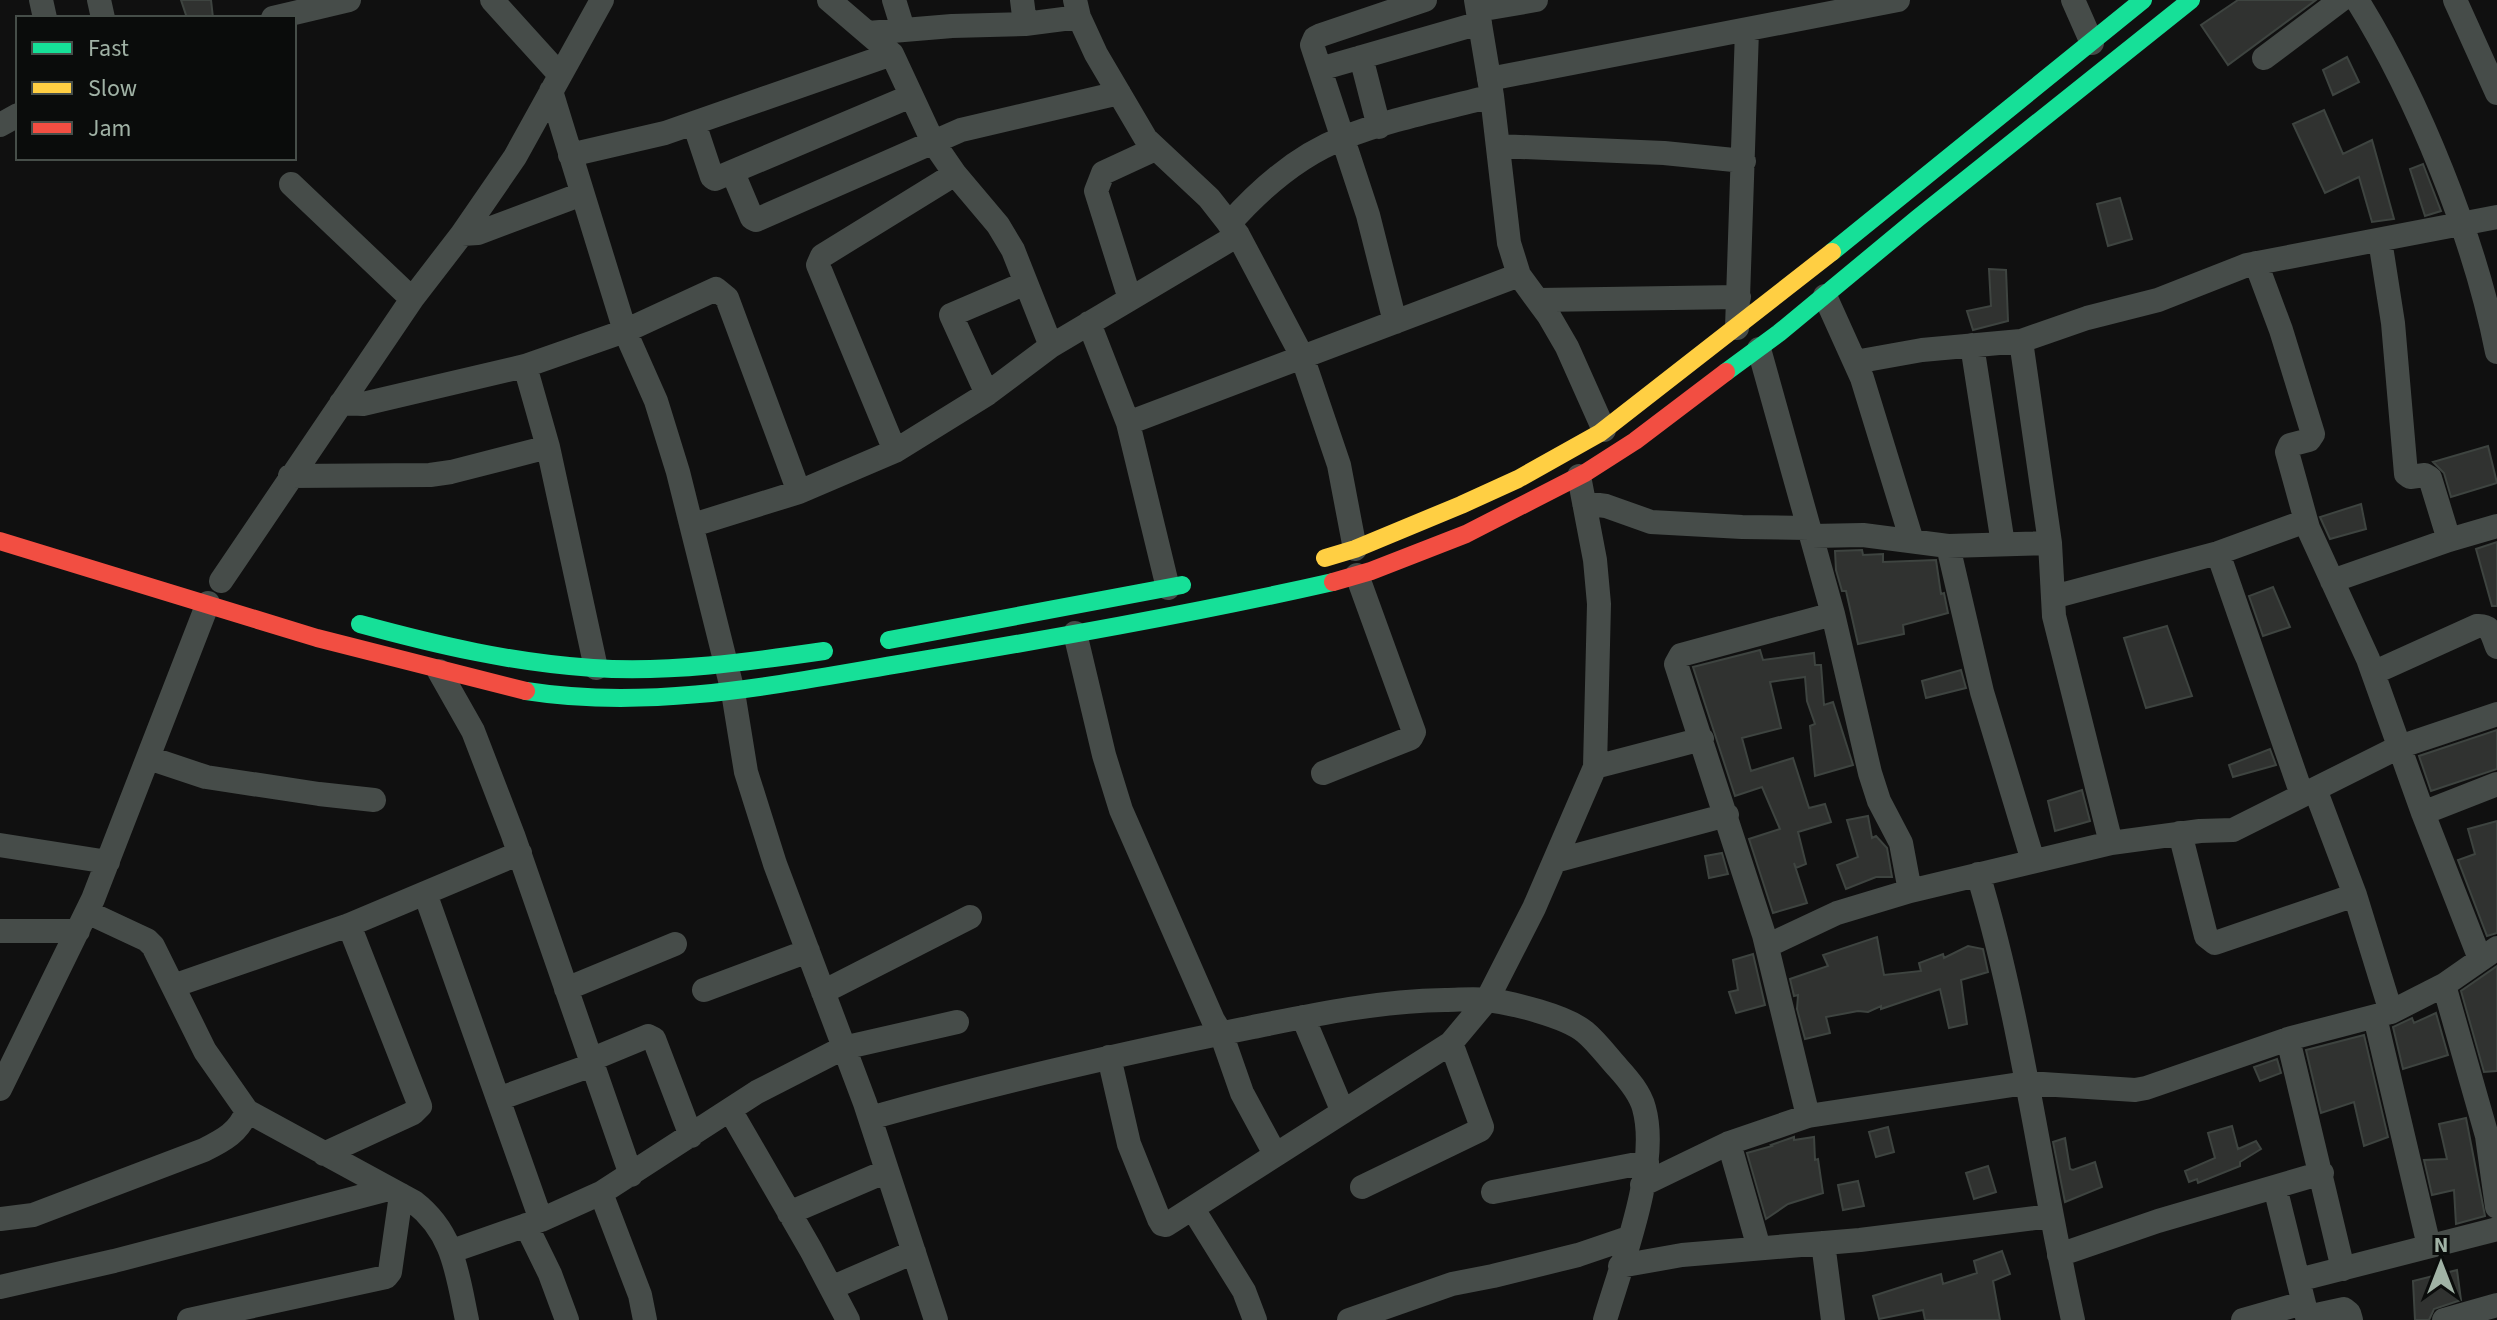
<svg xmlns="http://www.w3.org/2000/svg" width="2497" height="1320" font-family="'Source Sans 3',sans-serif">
<rect width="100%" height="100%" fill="#101010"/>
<path fill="#303230" stroke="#3e4440" stroke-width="2" d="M181,0H211L213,18H187Z
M2238,0H2316L2228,65L2201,25Z
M2347,57L2359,82L2333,95L2323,70Z
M2324,110L2343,154L2372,140L2394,219L2372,222L2359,177L2325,193L2293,124Z
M2423,164L2441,211L2425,216L2410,169Z
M2120,198L2132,239L2108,246L2097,204Z
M1989,269L2006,270L2008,321L1973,330L1967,311L1991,306Z
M2488,446L2497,483L2451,497L2444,473L2433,462Z
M2361,504L2366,529L2330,539L2320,517Z
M2497,542V606H2492L2476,549Z
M1862,550L1863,555L1883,554V562L1936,560L1941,594L1944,593L1948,613L1903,625L1904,634L1858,644L1846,591H1842L1836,570L1835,551Z
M2273,587L2290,627L2263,636L2249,596Z
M2167,626L2192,696L2146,708L2124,638Z
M1760,650L1763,660L1814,653L1815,665H1821L1824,705L1833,702L1853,765L1815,776L1810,726L1815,724L1807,701L1805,677L1770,682L1781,728L1742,738L1751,771L1793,758L1809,808L1825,804L1831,822L1798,832L1806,864L1796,868L1794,863L1807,903L1773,913L1749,839L1780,829L1762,787L1735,796L1693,667Z
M1961,670L1966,688L1926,698L1922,681Z
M2497,730V769L2431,791L2419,756Z
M2270,749L2276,765L2233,777L2229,765Z
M2082,790L2090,821L2055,831L2048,801Z
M1868,816L1872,838L1876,836L1887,848L1892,877H1876L1846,889L1837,865L1858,857L1847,820Z
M2497,821V933L2487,936L2458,860L2475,854L2468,829Z
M1722,853L1728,874L1709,878L1705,856Z
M1877,937L1884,975L1921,971L1919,963L1943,954L1944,958L1968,946L1983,949L1988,972L1961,980L1967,1024L1949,1028L1940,989L1881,1009V1006L1868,1012L1858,1011L1826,1017L1830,1033L1805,1039L1797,1009L1798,995L1794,996L1790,979L1828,966L1823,955Z
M1753,954L1765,1005L1736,1013L1729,992L1738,990L1733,960Z
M2497,966V1071L2484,1072L2461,991Z
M2436,1013L2448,1055L2403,1069L2393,1027L2412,1018L2414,1023Z
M2364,1035L2388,1137L2364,1146L2354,1102L2321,1113L2306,1050Z
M2277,1059L2281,1073L2260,1081L2254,1067Z
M2466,1118L2485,1216L2456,1224L2454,1190L2432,1195L2424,1160L2447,1159L2439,1124Z
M2232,1126L2238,1149L2256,1141L2261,1149L2240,1162V1166L2198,1183L2197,1179L2189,1182L2185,1171L2215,1158L2208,1133Z
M1888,1127L1894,1152L1876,1157L1869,1132Z
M1794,1137V1140L1814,1137L1815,1160L1818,1159L1823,1193L1788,1204L1766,1219L1747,1153L1772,1146L1771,1145Z
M2065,1138L2070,1169L2073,1170L2095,1162L2102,1187L2065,1202L2053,1142Z
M1988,1166L1996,1192L1974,1199L1966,1173Z
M1858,1181L1864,1206L1843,1210L1838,1185Z
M2002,1251L2010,1274L1993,1281L2000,1320H1925L1923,1310L1879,1319L1873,1296L1941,1274L1943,1284L1977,1273L1974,1261Z
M2457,1270L2461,1300L2434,1309L2429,1320H2415L2413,1281Z"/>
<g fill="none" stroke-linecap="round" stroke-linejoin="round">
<path stroke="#464c49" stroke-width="24" d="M41,0L45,18
M99,0L103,18
M492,0L560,75
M829,0L892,54L933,142L955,174L998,225L1013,250L1051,346
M894,0L903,29
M1022,0L1025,24
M1075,0L1079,17L1096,54L1146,139L1209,198L1238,235L1302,356L1339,465L1355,549
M1476,0L1492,96L1509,243L1519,275L1549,316L1567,347L1604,430
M2073,0L2092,43
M2357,0C2418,98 2475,239 2497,352
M2455,0L2497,93
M1478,10L1536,0
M273,18L349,0
M868,33L952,26L1025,24L1079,17
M1361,57L1379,127
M2264,58L2341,0
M1320,69L1480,23
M1489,79L1898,0
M551,91L625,331L656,401L678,472L733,692L746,772L775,864L865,1103L936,1320
M694,123L712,177L715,179L911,96
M0,125L18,115
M1498,146L1664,153L1744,161
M570,155L665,133L892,54
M733,173L752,218L756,220L961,130L1119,93
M291,184L412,299
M1229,224C1260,189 1299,155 1343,138C1390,119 1443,109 1492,96
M462,234L478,233L582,194
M2380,240L2393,323L2406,474L2410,477L2425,475L2430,478L2449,540
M2256,263L2281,330L2313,434L2309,440L2290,445L2287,452L2308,528L2368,659L2423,813L2480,959
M1825,296L1862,378L1912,541
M1130,299L1096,191L1103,173L1155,149
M1538,300L1739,297
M1395,322L1368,215L1312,45L1315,38L1321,35L1425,0
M1089,323L1128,423L1168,588
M1737,328L1747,30
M2021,341L2050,543L2054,616L2111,843
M1972,345L2003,544
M1759,349L1833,614L1870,773L1879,801L1901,843L1910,891
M1855,362L1922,350L2021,341L2087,318L2158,300L2247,265L2497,217
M525,366L548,447L596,668
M987,394L951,315L1026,283
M341,403L363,404L525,366L625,331L716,289L727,298L799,492
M1128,423L1519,275
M895,451L818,265L822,256L955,174
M290,476L430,475L451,472L548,447
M1584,503L1606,506L1651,522L1742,527L1809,528
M693,525L799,492L895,451L987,394L1051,346L1238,235
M1812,536L1863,535L1948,546L2050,543
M1948,546L1982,692L2033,861
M2218,553L2302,795
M221,581L412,299L462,234L515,157L602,0
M2332,581L2449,540L2497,526
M2053,597L2218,553L2306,521
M1075,633L1104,755L1121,810L1213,1020L1221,1033L1242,1093L1275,1154
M439,671L473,731L513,835L631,1175
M2373,673L2477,626C2492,625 2492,635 2497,647
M149,758L206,777L319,794L374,800
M1595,767L1702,739
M1323,773L1411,738L1414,732L1357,575
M2315,789L2355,895L2391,1012
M2423,813L2497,784
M2180,833L2206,936L2215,943L2355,895
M0,845L108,862
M1555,861L1727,815
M1978,874C2022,1020 2040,1172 2073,1320
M425,893L541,1220
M87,912L147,940L153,946L205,1051L247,1111L414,1202C454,1233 457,1273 467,1320
M0,931H78
M1767,946L1837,913L1910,891L2111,843L2200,831L2233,830L2399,747L2497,714
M2444,985L2487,1136L2497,1207
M173,986L349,925L520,853
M566,989L675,944
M704,990L808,951
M823,992L970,917
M1303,1017L1343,1112
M2375,1017L2429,1246
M2288,1039L2343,1269
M1109,1057L1129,1144L1159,1219L1162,1224L1166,1225L1451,1043L1487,1000L1534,908L1595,767L1599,604L1595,560L1579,476
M590,1060L648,1036L654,1039L691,1136
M0,1089L93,899L208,603
M498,1099L592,1065
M730,1110L811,1250L848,1320
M1808,1116L1764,935L1676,664L1681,655L1833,614
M870,1118C997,1082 1124,1053 1253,1027C1317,1014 1380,1001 1445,1000C1459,1000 1474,998 1488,1000C1512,1003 1566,1016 1585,1032C1597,1042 1607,1056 1618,1068C1628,1079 1640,1093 1644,1108C1660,1165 1622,1262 1605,1320
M1729,1143L1759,1248
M324,1154L413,1113L420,1106L349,925
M1642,1185L1729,1143L1808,1116L2026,1083L2135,1090L2146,1088L2288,1039L2391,1012L2444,985L2497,948
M1362,1187L1480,1130L1482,1127L1451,1043
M2275,1187L2308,1320
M1493,1192L1647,1162
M601,1193L640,1295L645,1320
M1193,1209L1244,1291L1255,1320
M789,1213L887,1171
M0,1219L33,1215L204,1150C224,1140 239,1132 247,1111
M526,1225L550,1274L567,1320
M1823,1243L1833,1320
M452,1251L541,1220L601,1193L757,1092L843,1048L957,1022
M2059,1255L2158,1221L2322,1173
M1620,1266L1682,1255L1860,1240L2051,1216
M2298,1280L2497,1229
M0,1287L114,1261L389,1189
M831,1288L914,1252
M2307,1317L2344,1309L2349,1313L2351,1320
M189,1320L386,1277L390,1272L401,1195
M1349,1320L1452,1284L1493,1276L1578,1255L1628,1238
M2243,1320L2303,1303
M2444,1320L2497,1305"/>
<path stroke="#16e098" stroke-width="18" d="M1832,252L2143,0
M1726,372L1779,333L1918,218L2191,0
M360,624C437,645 514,663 593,668C670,673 748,662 824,651
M889,640L1182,585
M526,691C653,711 780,684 905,663C1048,639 1192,614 1333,582"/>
<path stroke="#ffcf43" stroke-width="18" d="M1325,558L1355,549L1461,505L1518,479L1600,433L1832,252"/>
<path stroke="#f24e42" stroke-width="18" d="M0,541L317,638L526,691
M1333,582L1371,571L1466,534L1585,473L1635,441L1726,372"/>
</g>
<rect x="16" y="16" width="280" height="144" fill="#0a0c0b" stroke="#464e49" stroke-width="2"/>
<rect x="32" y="42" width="40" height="12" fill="#16e098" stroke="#464e49" stroke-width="2"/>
<text x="88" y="56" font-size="24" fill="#a0b2a5">Fast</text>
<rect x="32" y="82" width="40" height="12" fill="#ffcf43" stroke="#464e49" stroke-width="2"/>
<text x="88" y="96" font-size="24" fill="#a0b2a5">Slow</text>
<rect x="32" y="122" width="40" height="12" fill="#f24e42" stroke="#464e49" stroke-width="2"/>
<text x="88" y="136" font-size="24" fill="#a0b2a5">Jam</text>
<g transform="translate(2441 1264)" stroke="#0a0c0b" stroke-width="6" paint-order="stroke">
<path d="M0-6L14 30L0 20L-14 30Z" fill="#a0b2a5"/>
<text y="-12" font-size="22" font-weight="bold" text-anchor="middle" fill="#a0b2a5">N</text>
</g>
</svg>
